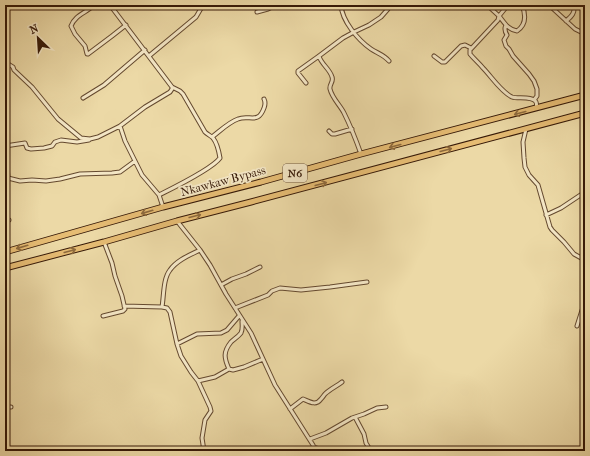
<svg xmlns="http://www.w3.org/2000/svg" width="590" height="456" font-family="'IM FELL French Canon',serif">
<rect width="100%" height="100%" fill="#ecd9a6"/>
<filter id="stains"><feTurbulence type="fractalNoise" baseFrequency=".005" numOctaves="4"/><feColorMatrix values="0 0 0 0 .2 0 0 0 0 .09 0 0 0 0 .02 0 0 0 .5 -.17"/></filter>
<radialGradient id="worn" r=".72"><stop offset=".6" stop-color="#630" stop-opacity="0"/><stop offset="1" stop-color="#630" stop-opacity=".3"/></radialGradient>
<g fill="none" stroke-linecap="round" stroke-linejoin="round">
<g stroke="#64492f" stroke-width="5">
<path id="street" d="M94,5C86,13 75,15 71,26L75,34L85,46L87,54H88L112,36L126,25
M110,5L172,87V89L170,92L145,107L120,126L125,141L142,175L159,195L163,207
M341,5C342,21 358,40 371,49C377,53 384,55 389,61
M487,5L499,16L498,20L470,50V54C474,59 479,63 483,68C491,76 501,92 512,97C517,99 533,96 536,102C537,104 536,106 537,108
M508,5L499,16C504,22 508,30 517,31C526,25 526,15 522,5
M549,5L575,29L585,34
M257,12L268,9L276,5
M566,21C572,16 575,13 574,5
M506,25C504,29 505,32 507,35L504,40L506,46L509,49L513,56L529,74L534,81L537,89V96L534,100
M149,56L196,17L203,5
M434,56L442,62H445L461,46L465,45L471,48
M5,62L13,67L14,70L32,87L58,119L81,138L90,139L98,137L120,126
M306,83L298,73V71L319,56
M83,98L104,85L145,50
M5,122L6,109
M526,129L523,142L524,158L525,167L529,175L538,185L550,227L552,230L564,242L574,254L583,259L585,263
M329,131L332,134H335L352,129
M212,137C220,131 229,122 238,119C249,114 258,125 264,108C265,105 266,103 264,99
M5,146L25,143L27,148L31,149L44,148L52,146L55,142L61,140L77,142L89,140
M361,154C356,140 351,127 344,113C340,105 332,98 330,89C329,84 334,82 332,77C330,69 321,64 319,56L343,38L354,32L369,25L381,17L388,9
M8,178L20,181L32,180L46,181L60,179L80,174L112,173L120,172L135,161
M5,182L8,178L5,144
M159,195C173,188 212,169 220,158C219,152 217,143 213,138C211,136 207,134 205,132L183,94L180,91L172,87
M546,215L561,208L585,192
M5,220H9
M177,221L200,250L210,265L226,294L251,333L275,385L313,445L315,451
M221,285L232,279L246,274L260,267
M124,306L162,307L167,308L170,312L177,344L181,356L191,372L198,381L210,407L211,411L205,420L202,438L204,451
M162,307C164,295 163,279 170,270C177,260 190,255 200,250
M235,308L268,295L272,291L280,288L301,290L330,287L367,282
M103,316L123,311L125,309L122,296L115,276L112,263L104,242
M577,326L585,301
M177,344L197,334L221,333L227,330L239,316
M229,369C224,358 223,352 231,342C234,339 238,337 241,333C243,329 242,325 242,321
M198,381L215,377L229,369L233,370L244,367L263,359
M5,407H11
M290,409L303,399C310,402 316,406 321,399C323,397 324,395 325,394C330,389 337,386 342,382
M355,417L364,434L366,443L369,448L374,451
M310,439L326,433L352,418L364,414L377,408L386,407
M314,447L324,451"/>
</g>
<g stroke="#361907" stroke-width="7">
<path id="highway" d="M5,252L163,207L261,182L361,154L585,95
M5,268L104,242L177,221L251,202L585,113"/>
</g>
<use href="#street" stroke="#f3e6c5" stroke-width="3"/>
<use href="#highway" stroke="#e6bc73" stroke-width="5"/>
</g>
<defs><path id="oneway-shaft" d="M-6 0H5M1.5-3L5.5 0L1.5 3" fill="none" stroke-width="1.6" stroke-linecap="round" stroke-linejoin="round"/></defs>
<g stroke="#8e6a3d">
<use href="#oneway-shaft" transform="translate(520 113) rotate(165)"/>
<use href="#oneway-shaft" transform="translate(395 146) rotate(165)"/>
<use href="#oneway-shaft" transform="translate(446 150) rotate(-15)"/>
<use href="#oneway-shaft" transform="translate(321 184) rotate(-15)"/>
<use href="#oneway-shaft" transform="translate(147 212) rotate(164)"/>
<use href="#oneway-shaft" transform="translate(195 216) rotate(-14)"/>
<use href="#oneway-shaft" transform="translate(22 247) rotate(164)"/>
<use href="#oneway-shaft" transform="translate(70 251) rotate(-15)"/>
</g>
<g text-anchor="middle" stroke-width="3.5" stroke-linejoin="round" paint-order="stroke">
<rect fill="#f3e6c5" stroke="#6f5640" stroke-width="1" x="283" y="164" width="24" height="18" rx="3"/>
<g font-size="11" font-weight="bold" fill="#361907">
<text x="295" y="177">N6</text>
</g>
<g font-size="12" fill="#361907" stroke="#f3e6c5">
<text transform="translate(223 181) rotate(-15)" y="4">Nkawkaw Bypass</text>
</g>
</g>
<rect width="590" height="456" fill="none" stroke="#ecd9a6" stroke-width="20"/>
<rect x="6" y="6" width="578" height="444" fill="none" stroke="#361907" stroke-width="2"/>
<rect x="10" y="10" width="570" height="436" fill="none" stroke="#361907"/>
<g transform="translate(38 38) rotate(335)" stroke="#f3e6c5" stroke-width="3" paint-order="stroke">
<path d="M0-3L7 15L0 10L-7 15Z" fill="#361907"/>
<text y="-6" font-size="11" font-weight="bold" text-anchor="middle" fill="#361907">N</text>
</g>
<rect width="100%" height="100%" filter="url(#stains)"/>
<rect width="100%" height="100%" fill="url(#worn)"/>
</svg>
